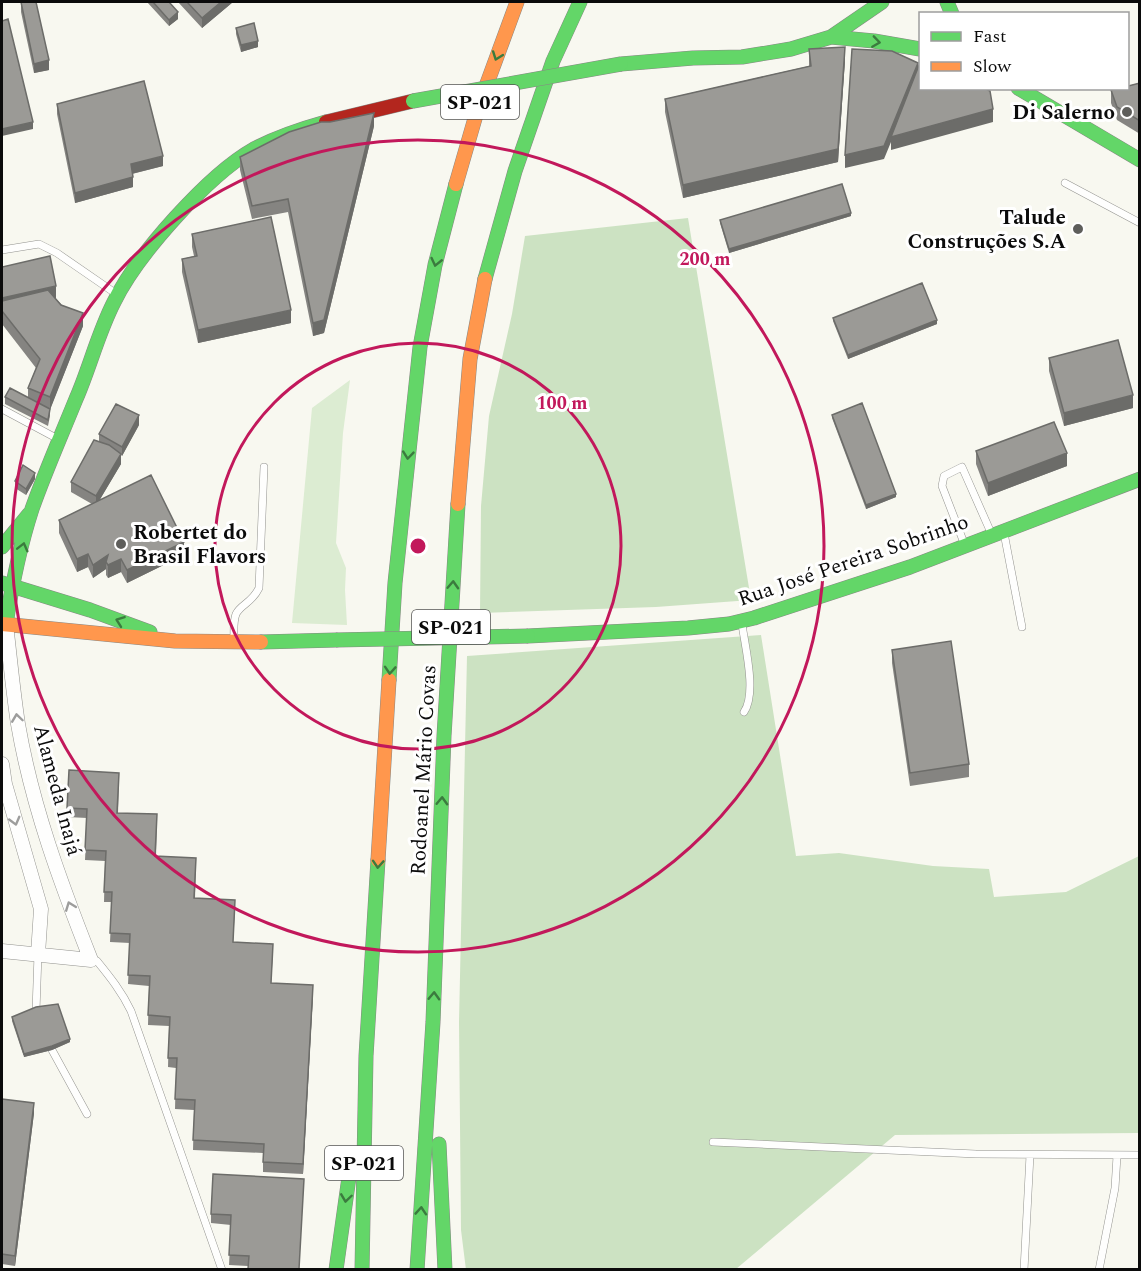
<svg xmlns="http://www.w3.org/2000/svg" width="1141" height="1271" font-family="Spectral,serif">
<rect width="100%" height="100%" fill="#f8f8f0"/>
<path fill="#dcecd2" d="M350,380L343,433L336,543L346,568L345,590L347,625L292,623L312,408Z"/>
<path fill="#cce2c2" d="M688,218L751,600L656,607L480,613L481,506L489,416L512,314L525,236Z
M761,635L796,856L839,853L933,866L989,869L994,897L1066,892L1139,856V1133L895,1135L736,1269L466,1270L461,1230L459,1022L467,656Z"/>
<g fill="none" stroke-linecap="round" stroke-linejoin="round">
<g stroke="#92928e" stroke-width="8">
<path id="lane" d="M1065,183L1140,223
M2,250L39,244L57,253L115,293
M2,409L58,439
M1004,533L1022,627
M964,543L942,486L944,476L962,467L992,535
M742,624C745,647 757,693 744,712
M234,640C234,632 233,622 236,614C241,604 252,603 259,588L264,467
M91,960L97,961C110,977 122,992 131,1011L222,1270
M36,1011L38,954
M52,1050L87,1114
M713,1142L976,1154L1140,1155
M1024,1270L1030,1155
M1099,1270L1115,1188L1117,1156"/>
</g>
<g stroke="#92928e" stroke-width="15">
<path id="street" d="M2,764L5,784L41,909L38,954
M2,951L91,960C61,884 32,806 18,724C13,691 10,658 6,624"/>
</g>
<g stroke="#888885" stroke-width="15">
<path id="fast" d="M947,2L952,14
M831,37L874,41L920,49
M621,64L693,58L742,57L791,49L831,37L882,2
M1018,88L1140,160
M485,279L515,171L553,61L580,2
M2,547L29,514
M2,583L90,610L150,632
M6,624C12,585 20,546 32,509C45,472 61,436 76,399C90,367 98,333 114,302C137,255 208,175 254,149C277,137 301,129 326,122
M528,636L688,628L729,624L754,618L910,567L1140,479
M261,642L336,640
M389,680L395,583L420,347L435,265L456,184
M439,1144L445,1270
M336,1270L350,1170
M362,1270L366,1056L378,860
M417,1270L433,1022L444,736L458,504"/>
</g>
<g stroke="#888885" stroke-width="15">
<path id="slow" d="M456,184L478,108L517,2
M458,504L470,359L485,279
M2,624L175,641L261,642
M378,860L389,680"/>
</g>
<g stroke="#888885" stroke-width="15">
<path id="jam" d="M326,122L413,101"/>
</g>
<use href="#lane" stroke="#fefefd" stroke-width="7"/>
<use href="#street" stroke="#fefefd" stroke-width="14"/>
<use href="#fast" stroke="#63d668" stroke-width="14"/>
<use href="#slow" stroke="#ff974d" stroke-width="14"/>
<use href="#jam" stroke="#b3261e" stroke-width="14"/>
<g stroke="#888885" stroke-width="15" stroke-linecap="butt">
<path id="fast-bridge" d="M413,101L621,64
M336,640L528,636"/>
</g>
<use href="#fast-bridge" stroke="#63d668" stroke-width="14"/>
</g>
<path fill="#858481" d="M21,2L49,70L34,73L21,12Z
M147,2H169L178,19L169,26Z
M178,2H233L202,28Z
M236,28L258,47L241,52L236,34Z
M809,49L845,60L838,162L683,198L665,112V99L809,66Z
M1140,83V134L1117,120L1111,103V90Z
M57,104L163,166L132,174L133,187L75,203L57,114Z
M374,126L324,333L313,336L288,212L252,219L240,170V157Z
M851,216L729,253L720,223V220Z
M192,234L291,323L198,343L182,272V259L194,256L192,247Z
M2,267L56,299L83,326L50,409V416L48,426L5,404V397L28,398V388L36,368L2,324Z
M833,318L937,324L848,359L833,321Z
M1049,358L1133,408L1064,426L1049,371Z
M832,415L896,497L866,509L832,418Z
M139,425L122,456L121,455V464L99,501L184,555L127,583L121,572L108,578L106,575V569L93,578L88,567L77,572L59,533V520L92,504L71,492V482L99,442V434Z
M976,451L1067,466L988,496L976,464Z
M35,479L26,495L15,488V481Z
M892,650L969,764V777L910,786L892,663Z
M119,783L118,813L157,824L156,856L196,868L195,898L235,910L233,942L273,954L271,983L313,995L303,1174L263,1172V1153L193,1150L194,1110L175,1109L176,1068L168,1067L169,1026L148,1025L149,986L128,984L130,943L110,942L112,902H104L105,861L85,860L87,818L67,817V808Z
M12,1017L70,1042L52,1050L24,1057L12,1021Z
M2,1099L34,1113L15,1266L2,1264Z
M304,1188L248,1266L229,1265L231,1225L211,1223V1214Z"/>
<path fill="#6c6c69" d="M221,2H233L202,28V18Z
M178,12V19L169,26V20Z
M258,41V47L241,52V45Z
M845,47V60L838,162L683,198V185Z
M49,60V70L34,73V64Z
M918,63V76L993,109V122L891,150V142L884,159L845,168V155Z
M374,113V126L324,333L313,336V323Z
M33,122V129L2,136V129Z
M163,156V166L131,174V164Z
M133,177V187L75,203V193Z
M851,213V216L729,253V249Z
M56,286V299L2,311V298Z
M291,310V323L198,343V330Z
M83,313V326L50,410V397Z
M937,320V324L848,359V355Z
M1133,395V408L1064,426V413Z
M139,415V425L122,456V447Z
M1067,453V466L988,496V483Z
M121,454V464L96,506V496Z
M35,473V479L26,495V489Z
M896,494V497L866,509V505Z
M184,542V555L127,583V570Z
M88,554V567L77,572V559Z
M108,555L106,562V569L93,578V565Z
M121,559V572L108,578V565Z
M313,985V995L303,1174V1164Z
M70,1039V1042L52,1050L24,1057V1054Z
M34,1103V1113L15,1266V1256Z"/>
<path fill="#9b9a96" stroke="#6c6c69" stroke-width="1.5" d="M21,2H36L49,60L34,64Z
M153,2H169L178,12L169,20Z
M187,2H221L202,18Z
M8,19L33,122L2,129V21Z
M254,23L258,41L241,45L236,28Z
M845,47L838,149L683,185L665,99L811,66L809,49Z
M852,49L892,51L918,63L884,146L845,155Z
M921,60V88H984L990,91L993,109L891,137Z
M144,81L163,156L131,164L133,177L75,193L57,104Z
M1140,83V121L1117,107L1111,90L1118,88H1128V86Z
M374,113L324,320L313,323L288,199L252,206L240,157L289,132L321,122H330Z
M842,184L851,213L729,249L720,220Z
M271,217L291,310L198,330L182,259L197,256L192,234Z
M50,256L56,286L2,298V267Z
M922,283L937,320L848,355L833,318Z
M48,290L61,305L83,313L50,397L28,388L40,359L2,311V301Z
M1118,340L1133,395L1064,413L1049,358Z
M10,388L50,409L48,420L5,397Z
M862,403L896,494L866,505L832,415Z
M116,404L139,415L122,447L99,434Z
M1054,422L1067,453L988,483L976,451Z
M94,440L109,445L121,454L96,496L71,482Z
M23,465L35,473L26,489L15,481Z
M151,475L184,542L127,570L121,559L108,565L106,562L108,555L93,565L88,554L77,559L59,520Z
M951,641L969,764L910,773L892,650Z
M69,770L119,773L117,813L157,814L155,856L196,858L194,898L235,900L233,942L273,944L271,983L313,985L303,1164L263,1162L264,1144L193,1140L195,1100L175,1099L177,1058H168L170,1017L148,1015L150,976L128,975L130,934L110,933L112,892H104L106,851L85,850L87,809L67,808Z
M58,1004L70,1039L52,1046L24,1054L12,1017L36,1007Z
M2,1099L34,1103L15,1256L2,1254Z
M213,1174L304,1179L299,1269H248L249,1256L229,1255L231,1215L211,1214Z"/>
<defs><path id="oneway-chevron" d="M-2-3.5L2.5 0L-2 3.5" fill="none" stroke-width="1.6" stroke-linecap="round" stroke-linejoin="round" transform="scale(1.5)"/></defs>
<g stroke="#3b7b3e">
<use href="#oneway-chevron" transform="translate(876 42) rotate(8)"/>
<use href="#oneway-chevron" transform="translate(497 56) rotate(110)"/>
<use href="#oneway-chevron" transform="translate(436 262) rotate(103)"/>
<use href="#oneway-chevron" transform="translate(408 455) rotate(96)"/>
<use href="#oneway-chevron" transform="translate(23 547) rotate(-76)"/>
<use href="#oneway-chevron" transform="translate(453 585) rotate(-87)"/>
<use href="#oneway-chevron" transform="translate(120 621) rotate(-160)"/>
<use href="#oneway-chevron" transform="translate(390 670) rotate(94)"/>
<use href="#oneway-chevron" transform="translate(442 801) rotate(-88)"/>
<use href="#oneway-chevron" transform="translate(378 864) rotate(94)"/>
<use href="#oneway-chevron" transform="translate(434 996) rotate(-88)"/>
<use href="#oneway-chevron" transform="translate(346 1198) rotate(98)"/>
<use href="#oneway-chevron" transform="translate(421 1211) rotate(-86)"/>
</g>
<g stroke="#9d9d9c">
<use href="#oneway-chevron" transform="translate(17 718) rotate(-98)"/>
<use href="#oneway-chevron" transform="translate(15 821) rotate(75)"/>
<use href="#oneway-chevron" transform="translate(70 906) rotate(-111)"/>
</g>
<g fill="none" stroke="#c2185b" stroke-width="3">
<circle cx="418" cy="546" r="203"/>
<circle cx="418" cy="546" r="406"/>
</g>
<g fill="#5e5e5b" stroke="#fff" stroke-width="2">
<circle cx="1127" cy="112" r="6"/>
<circle cx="1078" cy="229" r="6"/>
<circle cx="121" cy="544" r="6"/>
</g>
<g text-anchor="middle" stroke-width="6" stroke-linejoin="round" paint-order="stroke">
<g fill="#fff" stroke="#545454" stroke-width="1.5">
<rect x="441" y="85" width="78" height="34" rx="4.5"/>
<rect x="412" y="610" width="78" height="34" rx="4.5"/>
<rect x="325" y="1146" width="78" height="34" rx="4.5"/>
</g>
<g font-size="20" font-weight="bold" fill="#0b0b0b">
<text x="480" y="109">SP-021</text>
<text x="451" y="634">SP-021</text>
<text x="364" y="1170">SP-021</text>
</g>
<g font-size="21" font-weight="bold" fill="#0b0b0b" stroke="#fff" text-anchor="end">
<text x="1115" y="119">Di Salerno</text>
<text x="1066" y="224">Talude<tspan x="1066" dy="24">Construções S.A</tspan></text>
<text x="133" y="539" text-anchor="start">Robertet do<tspan x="133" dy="24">Brasil Flavors</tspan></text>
</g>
<g font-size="21" fill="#0b0b0b" stroke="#fff">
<text transform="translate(853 560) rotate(-19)" y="7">Rua José Pereira Sobrinho</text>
<text transform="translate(423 770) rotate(-87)" y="7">Rodoanel Mário Covas</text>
<text transform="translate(58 790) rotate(75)" y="7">Alameda Inajá</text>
</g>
</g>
<circle cx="418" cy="546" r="9" fill="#c2185b" stroke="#fff" stroke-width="3"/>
<g font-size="18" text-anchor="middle" font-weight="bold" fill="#c2185b" stroke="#fff" stroke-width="6" stroke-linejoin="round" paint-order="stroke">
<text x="705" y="265">200 m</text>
<text x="562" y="409">100 m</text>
</g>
<rect width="1141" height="1271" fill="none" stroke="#0b0b0b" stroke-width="6"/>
<rect x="919" y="12" width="210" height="78" fill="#ffffff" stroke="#9d9d9d" stroke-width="1.5"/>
<rect x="931" y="32" width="30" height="9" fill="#63d668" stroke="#9d9d9d" stroke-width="1.5"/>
<text x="973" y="42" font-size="18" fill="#0b0b0b">Fast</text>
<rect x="931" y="62" width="30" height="9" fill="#ff974d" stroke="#9d9d9d" stroke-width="1.5"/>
<text x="973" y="72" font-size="18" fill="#0b0b0b">Slow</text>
</svg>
